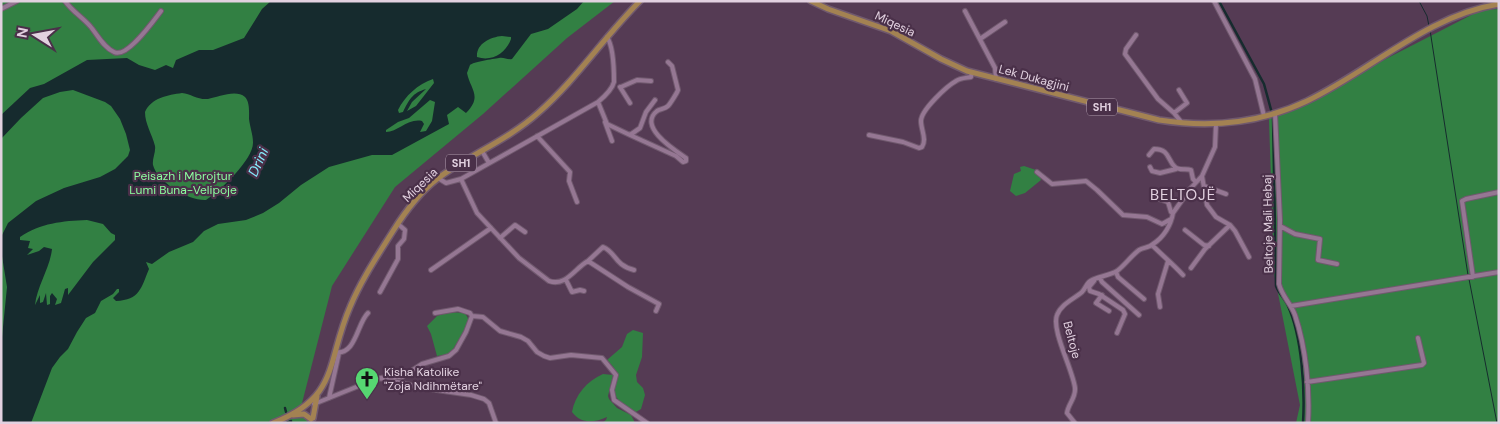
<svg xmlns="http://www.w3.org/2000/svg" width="1500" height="424" font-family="'DM Sans',sans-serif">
<rect width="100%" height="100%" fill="#553b54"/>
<path fill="#328043" d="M1,1H615L567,38L483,114L395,187L332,286L300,411V417L306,418L308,423H1Z
M1499,9V423H1296L1300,405L1274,273L1269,119L1481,10Z
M1024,166L1039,171L1041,180L1025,193L1016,196L1010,191L1014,174L1021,171L1020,167Z
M449,312L465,313L469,320L468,324L452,351L449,354L437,356L431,334L427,326L437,316Z
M633,330L643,333L642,357L636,375L637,382L643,388L645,395L641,409L636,412L619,401L615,395C614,375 623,376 607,360L622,347L627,334Z
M603,374L613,375L608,396L609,399L617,408L631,415L635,423H602L606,420L607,417C594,423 581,424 572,412C575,395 587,381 603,374Z"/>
<path fill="#162b2e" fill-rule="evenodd" d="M271,1H584L577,9L548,29L531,34L512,59C507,60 504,57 499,58C493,59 473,62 470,65L467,73C470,89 483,96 466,113L458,107L447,115L449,124L392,155H372L329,167L301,185L279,203L263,213L246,220L218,224L204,231L193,242L169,252L152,264L146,262L149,269C141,288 140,300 116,301L113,298L119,292V289H117L113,294L101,301L95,313L86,318L77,332L68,349L60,357L52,368L31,423H1V347L7,287L1,250L2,235L8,223L36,201L64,188L100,177L115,169L128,156L130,150L126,134L120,119L111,106L105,102L73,90L60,92L43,98L21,118L1,139V115L30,88L44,84L87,60L127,58L139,65L155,70L166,65L173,68L176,60L199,50H213L244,38L262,9ZM502,36L511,37V39C506,53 492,62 477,57C476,44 490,37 502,36ZM433,79L434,83L416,106L407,111L412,102L426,89C412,93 409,100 403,112L399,113L398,110C405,96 418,84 433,79ZM182,93C191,94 198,100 208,99C218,97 236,89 245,97C250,102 249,113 249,119C250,127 253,135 253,142C254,159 220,191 206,200C189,201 157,182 153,165C152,159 156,152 155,146C152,134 145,124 145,112C151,98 168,95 182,93ZM430,100L435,102L432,121L426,131L420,132L424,124L422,121C408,118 398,132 386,132V130L398,122L409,118ZM87,220L103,224L111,233L115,235V240L93,262L68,295V288L65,289L61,303L55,305L57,299L52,293L50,296V304L47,305L46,293L43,302L40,303V295L35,305C37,286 50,268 52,249L44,247L39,251L27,255L33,249L28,248L30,241L20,240V237C41,223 62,221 87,220Z"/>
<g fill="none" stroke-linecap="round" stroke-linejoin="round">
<path stroke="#162b2e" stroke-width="1" d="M1419,1L1427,16L1429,26
M1430,30L1468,275
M1469,279L1497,423"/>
<path stroke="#162b2e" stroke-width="2.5" d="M1219,1L1264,84L1273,117L1276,286C1279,294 1285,299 1288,306C1302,337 1305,389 1303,423
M285,408L286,412
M286,423L291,421"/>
<g stroke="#70596e" stroke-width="6">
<path id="minor" d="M65,1C72,11 82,17 90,26C97,34 103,47 114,52C127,59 154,20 161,11
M1214,1L1255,79L1264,116
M1,9L17,1
M965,11L995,68L996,79
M1136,35L1126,49L1125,54L1158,99L1174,113L1182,123
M607,37C613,46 614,70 614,82C612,90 604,97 598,102L461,179L477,213L519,258L549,281C566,287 575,268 588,261L628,287L659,304L656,311
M980,39L1005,22
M620,87L630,103
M621,87L637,80L651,81
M598,102L607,124L630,135L640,128L646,112L655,100
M1174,113L1187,103L1179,90
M1275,113L1280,220L1279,284C1282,296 1291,304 1295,315C1306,348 1310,389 1308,423
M605,122L612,141
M630,135L676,156L683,162L686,161V158C676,151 637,127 657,111C660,109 665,109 668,106C670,104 677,93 678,90L672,66L668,62
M869,135L903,142L919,148L922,147C927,139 921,130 921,121C921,110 947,86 956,81C960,78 966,78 971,77L972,72
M537,136L570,172L569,181L577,202
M482,151L489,163
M1149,155L1154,149C1170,149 1167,160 1175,167C1179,171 1186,168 1191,170L1193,179L1196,182
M466,160L473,172
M1150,167L1152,171L1160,173L1176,169
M1037,172L1052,184L1086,181L1097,190L1123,215L1147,217L1162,224L1171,219
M1202,176L1207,205L1216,217L1230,225L1235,231L1249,257
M438,178L446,183L461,179
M1204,186L1226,194
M1173,213L1190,189L1202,176L1215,147L1216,124
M1280,226L1295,234L1320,239L1318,260L1337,264
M1185,230L1204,245L1209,246
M500,238L515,225L525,232
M1152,245C1163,256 1173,264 1183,275
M588,261L603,247C616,252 614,265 634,270
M1191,268L1205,249L1230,225
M431,270L491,228
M1116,272L1118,277L1144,299
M1473,277L1462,201L1466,199L1499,192
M1100,278L1102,282L1139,315
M566,280L572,292L580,290L584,291
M1094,281L1089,287L1090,291L1099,294L1123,310L1125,314L1117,333
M380,292L398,259V246L404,239L405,230L398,224
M1102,295L1096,303L1109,311
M1291,306L1499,272
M1160,307L1158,294L1168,261
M472,316L483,317L500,331L521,337L528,341L537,352L544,356L550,358L571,355L602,358L616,375L612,390L614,400L647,423
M335,352C356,356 357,323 368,313
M380,378L423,388L471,395L484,399L489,403L496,423
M1307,382L1422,365L1424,363L1418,338
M329,398L339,353
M314,404L371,381L385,377H402L422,364L449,356L456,350L466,332L472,316L470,313L458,309L435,313
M1075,423L1067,413C1068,404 1076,398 1075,388C1073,370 1051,330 1057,315C1061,304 1074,299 1082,292C1085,289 1086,285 1089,282C1094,277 1109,276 1117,271C1125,265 1131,256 1139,250C1144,247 1149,248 1153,244C1164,237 1171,225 1173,213L1171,212L1168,202L1156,198"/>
</g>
<g stroke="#70596e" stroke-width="8">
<path id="major" d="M811,1L828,9L891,31L941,59L967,71L1159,120C1210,128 1261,123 1307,101C1372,70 1426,16 1499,4
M293,415L304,414L311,419
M313,418L317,396
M273,423C340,397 326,362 350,307C361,280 378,255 393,231C405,212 419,193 437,179C469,155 508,140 538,113C576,80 604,37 640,1"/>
</g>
<use href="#minor" stroke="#957793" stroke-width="4"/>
<use href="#major" stroke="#a38252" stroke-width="5"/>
</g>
<defs>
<g id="church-pin" transform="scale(1.25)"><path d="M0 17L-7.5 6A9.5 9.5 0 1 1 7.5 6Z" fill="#56d671" stroke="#4a3049"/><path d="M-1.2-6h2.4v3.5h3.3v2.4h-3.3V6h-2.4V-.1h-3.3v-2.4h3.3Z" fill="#111"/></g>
</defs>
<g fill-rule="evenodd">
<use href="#church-pin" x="367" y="379"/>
</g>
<g text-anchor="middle" stroke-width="4.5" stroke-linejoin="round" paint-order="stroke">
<g fill="#4a3049" stroke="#b4a1b3" stroke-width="1">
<rect x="1087" y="98.5" width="30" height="17" rx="4"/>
<rect x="446" y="154.5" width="30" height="17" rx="4"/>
</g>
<g font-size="11" font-weight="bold" fill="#e2d1e0">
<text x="1102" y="111">SH1</text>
<text x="461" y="167">SH1</text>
</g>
<g font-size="12" fill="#e2d1e0" stroke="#4a3049">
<text transform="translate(895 24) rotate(25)" y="4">Miqesia</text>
<text transform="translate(1034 78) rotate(15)" y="4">Lek Dukagjini</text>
<text transform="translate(420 185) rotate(-44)" y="4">Miqesia</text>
<text transform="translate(1268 224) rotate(-91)" y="4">Beltoje Mali Hebaj</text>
<text transform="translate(1072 340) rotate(75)" y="4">Beltoje</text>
</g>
<g font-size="12" fill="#8cff9f" stroke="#4a3049">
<text x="183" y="180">Peisazh i Mbrojtur<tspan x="183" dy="14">Lumi Buna-Velipoje</tspan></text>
</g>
<g font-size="12" fill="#e2d1e0" stroke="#4a3049" text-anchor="start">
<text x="384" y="376">Kisha Katolike<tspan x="384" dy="14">"Zoja Ndihmëtare"</tspan></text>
</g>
<g font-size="14" font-style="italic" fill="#85eefe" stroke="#4a3049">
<text transform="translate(258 162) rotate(-66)" y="5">Drini</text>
</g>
<g font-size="15" letter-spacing="1" fill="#e2d1e0" stroke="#4a3049">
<text x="1183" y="200">BELTOJË</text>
</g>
</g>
<rect width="1500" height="424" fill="none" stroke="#e2d1e0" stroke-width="5"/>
<g transform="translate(35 35) rotate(281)" stroke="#4a3049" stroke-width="4" paint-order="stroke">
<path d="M0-4L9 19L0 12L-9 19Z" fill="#e2d1e0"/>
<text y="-8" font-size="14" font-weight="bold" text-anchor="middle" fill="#e2d1e0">N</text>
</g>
</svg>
